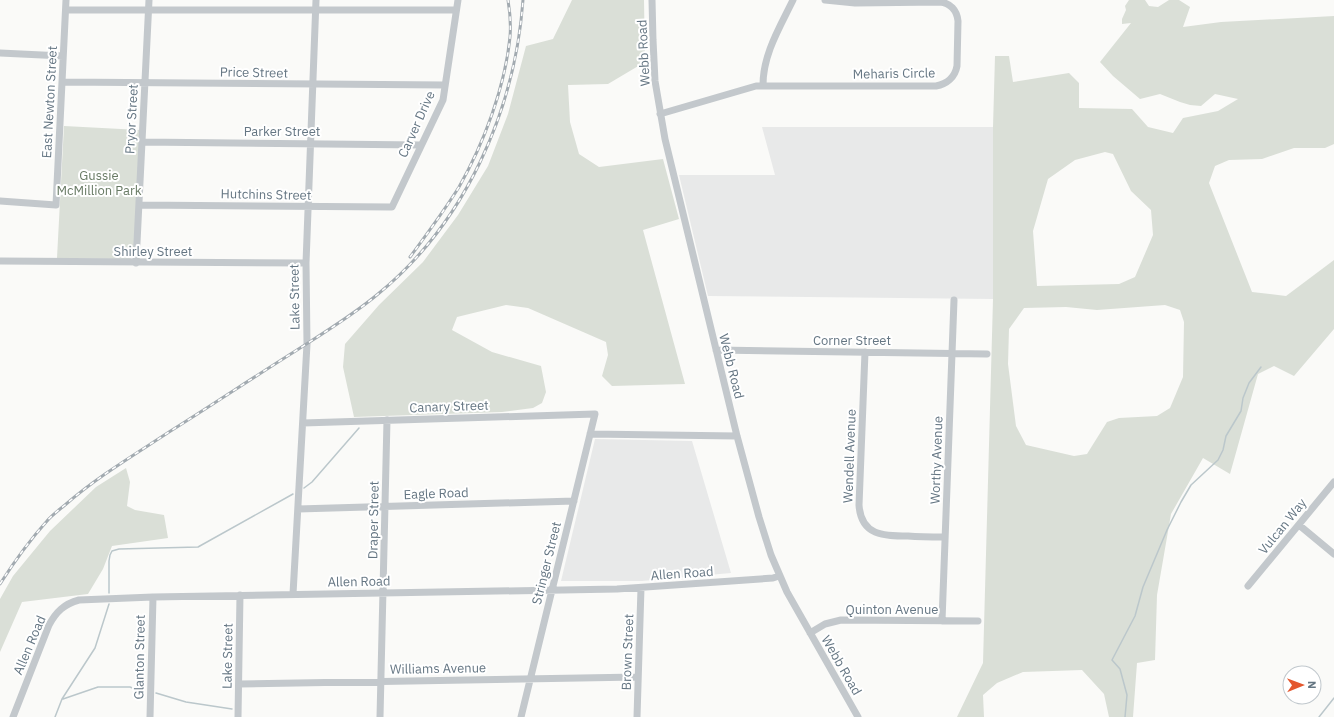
<svg xmlns="http://www.w3.org/2000/svg" width="1334" height="717" font-family="'IBM Plex Sans',sans-serif">
<rect width="100%" height="100%" fill="#fafaf8"/>
<path fill="#e8e9e9" d="M762,127H993V299L708,296L679,175H775Z
M595,439L692,441L731,573L642,581H561Z"/>
<path fill="#dadfd7" fill-rule="evenodd" d="M572,0H644L645,62L608,84L568,85L570,122L579,154L599,167L663,159L679,219L643,230L685,384L612,386L602,376L608,355L606,342L528,308L506,305L457,317L452,330L492,352L541,366L546,392L542,403L533,408L502,412L354,417L343,367L345,344L379,305L423,262L458,215L488,166L508,114L526,46L553,39Z
M1129,0H1145L1149,6L1158,7L1169,0H1179L1190,7L1183,27L1221,22L1334,16V144L1325,148H1294L1262,159L1229,160L1215,166L1209,183L1252,292L1286,296L1334,260V329L1294,376L1274,366L1258,374L1230,474L1203,458L1171,514L1157,595L1155,660L1137,663L1133,717H1109L1104,694L1082,670L1023,672L997,683L983,695L984,717H957L983,663L993,299V127L995,56H1009L1013,82L1069,73L1079,83V108L1132,109L1148,127L1173,133L1183,118L1218,111L1238,99L1215,94L1201,106L1190,105L1180,102L1160,94L1140,99L1113,76L1100,62L1131,23L1122,24V19L1126,10L1125,6ZM1105,152L1113,154L1131,191L1151,210L1153,235L1135,277L1119,284L1037,286L1033,231L1048,179L1075,160ZM1165,305L1180,310L1184,322L1183,377L1170,408L1157,416L1119,418L1107,422L1087,454L1074,456L1026,445L1016,426L1008,364L1009,329L1024,308L1066,307L1097,310Z
M64,126L140,130L134,256L130,259L57,258Z
M126,468L130,482L127,506L135,510L164,515L168,538L112,546L103,569L88,594L22,602L0,652V599L13,576L50,531L96,487Z"/>
<g fill="none" stroke-linecap="round" stroke-linejoin="round">
<path stroke="#bbc7cb" stroke-width="1.5" d="M304,488L312,482L359,428
M109,593V561L110,555L112,551L119,549L198,547L293,494
M156,693L186,702L232,709
M63,699L98,687H130L142,692
M55,717L62,699L95,648L109,604
M1125,717L1127,695L1120,669L1112,660L1135,616L1143,587L1167,530L1181,502L1191,485L1218,460L1223,450L1226,436L1241,411L1243,398L1249,383L1261,367
M1319,717L1334,698"/>
<path stroke="#c3c8cc" stroke-width="7" d="M652,0L653,40L655,81L665,139L737,436L759,517L771,555L787,592L858,717
M66,10H456
M0,53L63,56
M62,82L445,85
M763,85C763,54 780,27 793,0
M660,114L756,86H936C947,84 955,77 957,66L958,21C957,10 950,3 940,2L855,3L825,0
M142,142L421,145
M0,201L56,205L66,0
M139,205L392,207L443,100L458,0
M0,261L306,263
M136,263L149,0
M716,350L987,354
M865,352L859,505C861,536 884,536 908,536C920,537 933,537 945,537
M303,423L595,414L521,717
M590,434L737,436
M298,509L574,501
M1299,525L1334,554
M1248,586L1334,482
M293,594L307,344L306,263L316,0
M942,621L954,300
M810,633L825,624L841,620L978,621
M239,684L638,677
M13,717L49,625C56,612 64,604 79,600L153,597L617,589L773,578L779,576
M150,717L153,597
M238,717L240,595
M380,717L387,420
M637,717L641,588"/>
<g stroke="#a2aab0" stroke-width="3">
<path id="rail" d="M410,257C427,234 444,211 459,187C484,143 505,87 510,37C511,25 510,12 508,0
M0,584C14,562 29,541 47,521C52,515 59,510 65,505C97,477 134,455 169,432C212,405 254,377 297,350C325,332 353,315 378,294C465,223 515,111 523,0"/>
</g>
<use href="#rail" stroke="#fff" stroke-width="1.5" stroke-dasharray="4.5" stroke-linecap="butt"/>
</g>
<g text-anchor="middle" stroke-width="4" stroke-linejoin="round" paint-order="stroke">
<g font-size="13" fill="#657683" stroke="#fff">
<text transform="translate(643 53) rotate(-93)" y="5">Webb Road</text>
<text transform="translate(254 72) rotate(1)" y="5">Price Street</text>
<text transform="translate(894 73) rotate(-1)" y="5">Meharis Circle</text>
<text transform="translate(49 102) rotate(-87)" y="5">East Newton Street</text>
<text transform="translate(131 119) rotate(-87)" y="5">Pryor Street</text>
<text transform="translate(416 124) rotate(-66)" y="5">Carver Drive</text>
<text x="282" y="136">Parker Street</text>
<text transform="translate(266 194) rotate(1)" y="5">Hutchins Street</text>
<text x="153" y="256">Shirley Street</text>
<text transform="translate(294 297) rotate(-91)" y="5">Lake Street</text>
<text x="852" y="345">Corner Street</text>
<text transform="translate(732 366) rotate(76)" y="5">Webb Road</text>
<text transform="translate(449 406) rotate(-2)" y="5">Canary Street</text>
<text transform="translate(849 456) rotate(-88)" y="5">Wendell Avenue</text>
<text transform="translate(936 460) rotate(-88)" y="5">Worthy Avenue</text>
<text transform="translate(436 493) rotate(-2)" y="5">Eagle Road</text>
<text transform="translate(373 520) rotate(-89)" y="5">Draper Street</text>
<text transform="translate(1282 526) rotate(-51)" y="5">Vulcan Way</text>
<text transform="translate(546 563) rotate(-76)" y="5">Stringer Street</text>
<text transform="translate(682 573) rotate(-4)" y="5">Allen Road</text>
<text transform="translate(359 581) rotate(-1)" y="5">Allen Road</text>
<text x="892" y="614">Quinton Avenue</text>
<text transform="translate(29 645) rotate(-67)" y="5">Allen Road</text>
<text transform="translate(627 652) rotate(-88)" y="5">Brown Street</text>
<text transform="translate(227 656) rotate(-89)" y="5">Lake Street</text>
<text transform="translate(139 657) rotate(-89)" y="5">Glanton Street</text>
<text transform="translate(842 665) rotate(60)" y="5">Webb Road</text>
<text transform="translate(438 668) rotate(-1)" y="5">Williams Avenue</text>
</g>
<g font-size="13" fill="#687a64" stroke="#fff">
<text x="99" y="180">Gussie<tspan x="99" dy="15">McMillion Park</tspan></text>
</g>
</g>
<g transform="translate(1302 685) rotate(89)"><circle r="19" fill="#ffffff" stroke="#c1c8cd"/>
<path d="M0-3L7 15L0 10L-7 15Z" fill="#e4572e"/>
<text y="-6" font-size="11" font-weight="bold" text-anchor="middle" fill="#657683">N</text>
</g>
</svg>
